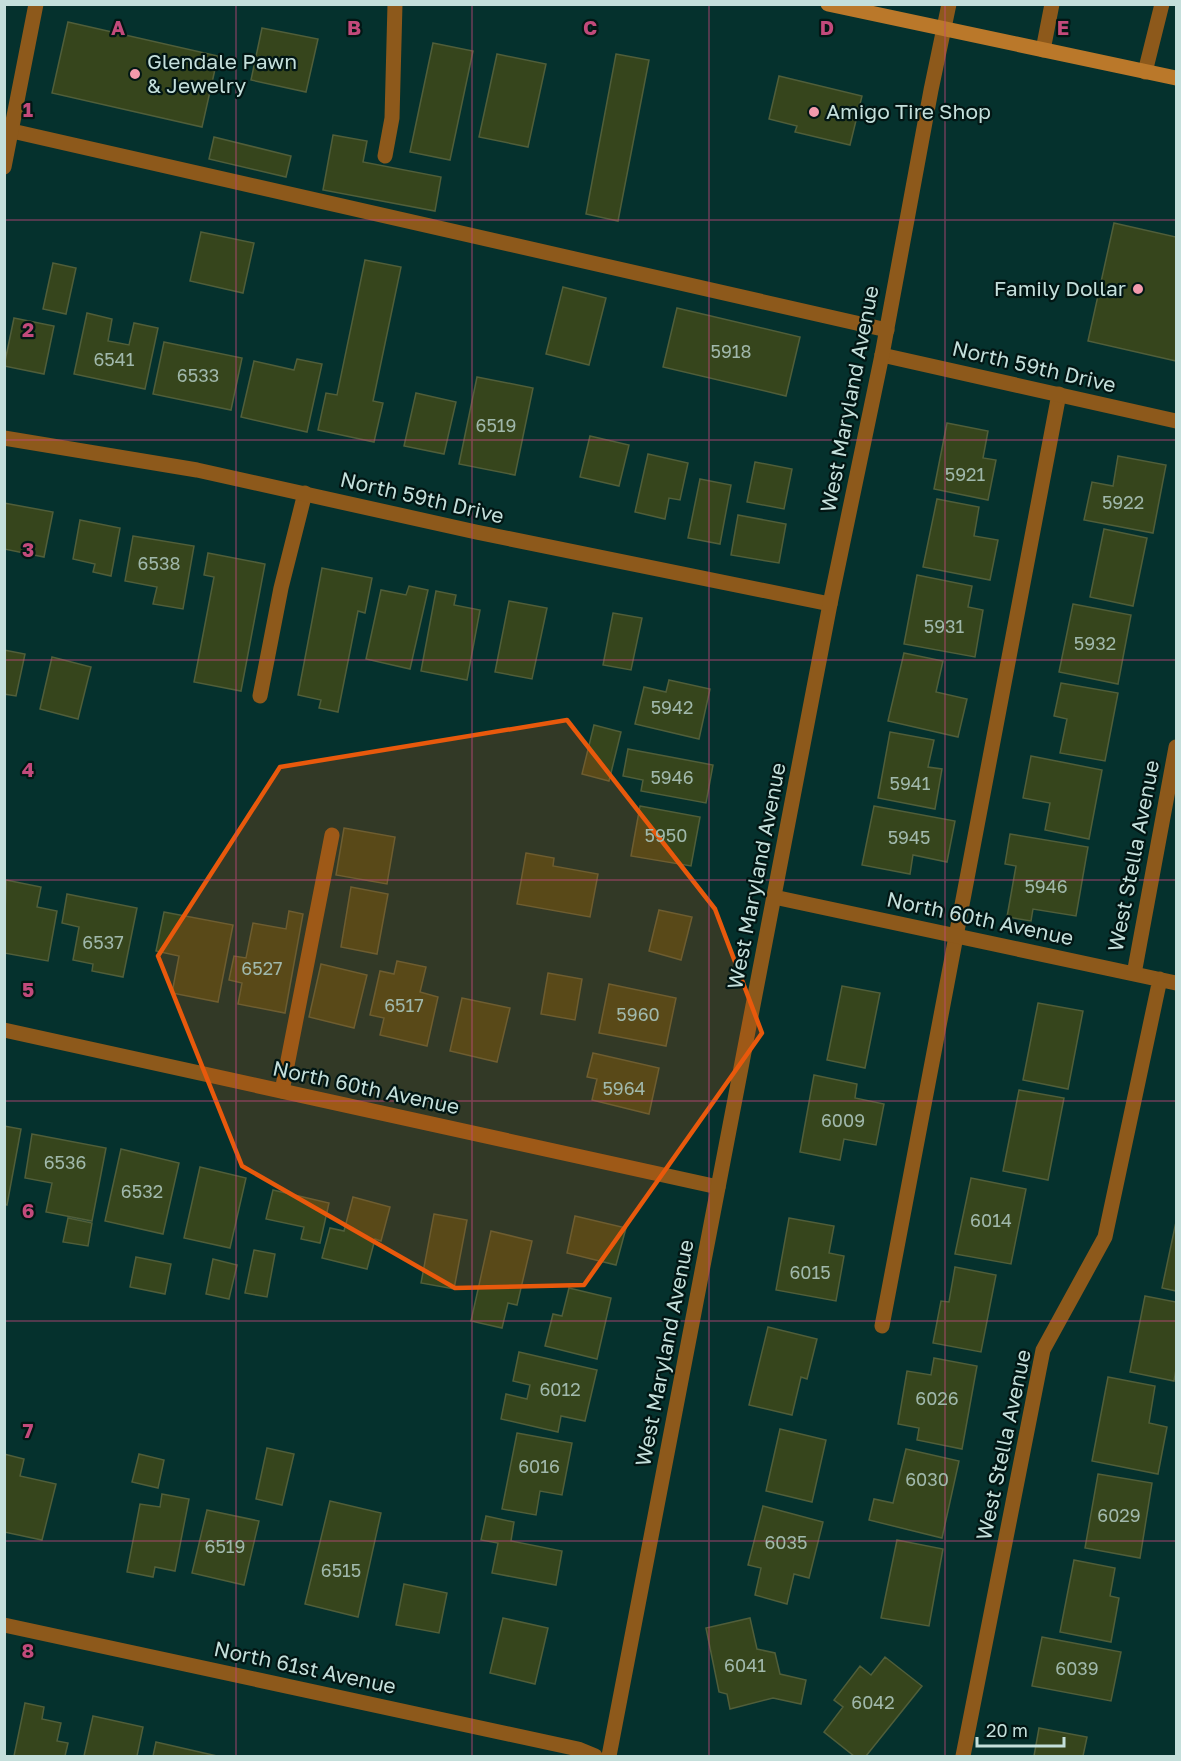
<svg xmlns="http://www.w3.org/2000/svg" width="1181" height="1761" font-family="'Golos Text',sans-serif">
<rect width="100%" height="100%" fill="#05312d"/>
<path fill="#36451c" stroke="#505e3a" stroke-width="1.5" d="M68,22L218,56L202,127L52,93Z
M262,28L318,39L306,92L251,80Z
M433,43L473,51L450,160L410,152Z
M497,54L546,64L528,147L479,137Z
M616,54L649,60L618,221L586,214Z
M779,76L862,96L850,145L795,132L797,126L769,119Z
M333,135L367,141L363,162L441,177L435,211L323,190Z
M214,137L291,156L286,177L209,159Z
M1114,223L1176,237V361L1088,341Z
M201,232L254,243L243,293L190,281Z
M365,260L401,267L373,401L383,403L374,442L318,430L326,393L337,395Z
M53,263L76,268L66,314L43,309Z
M563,287L606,298L589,365L546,354Z
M677,308L800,337L786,396L663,367Z
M87,313L112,319L108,341L129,345L134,323L158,328L145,389L74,374Z
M14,318L54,326L44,374L4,366Z
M164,342L242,358L231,410L153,394Z
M297,359L322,364L307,432L241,417L254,361L294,370Z
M477,377L533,388L515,475L459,464Z
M416,393L456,402L444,454L404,446Z
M947,423L988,431L983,458L996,460L988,500L934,489Z
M590,436L629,445L619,486L580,477Z
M648,454L688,463L680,500L669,498L665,519L635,512Z
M1118,456L1166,465L1153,533L1084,520L1092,482L1113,486Z
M755,462L792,469L784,509L747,502Z
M700,479L731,485L720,544L688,538Z
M937,499L979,507L974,536L998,540L990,580L923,567Z
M4,503L53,512L44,557L4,549Z
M738,515L786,524L779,563L731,555Z
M80,520L120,528L111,576L93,572L95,564L73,559Z
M1104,529L1147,538L1133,606L1090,597Z
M133,536L194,546L183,609L153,604L157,587L125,581Z
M208,553L265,564L241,691L194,682L214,577L204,575Z
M322,568L372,578L365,613L358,611L338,712L319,708L321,700L298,695Z
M917,575L972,586L968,607L983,610L975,657L904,644Z
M409,586L428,590L410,669L366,659L381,590L406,595Z
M436,591L456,595L454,605L480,610L467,680L421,671Z
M509,601L547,608L532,679L495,672Z
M1073,604L1131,615L1118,684L1059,672Z
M613,613L642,618L631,670L603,665Z
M4,650L25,654L16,696L4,694Z
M904,653L943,661L936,692L967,699L958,737L888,721Z
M52,657L91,667L78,719L40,709Z
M669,680L710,689L699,739L635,724L644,687L666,692Z
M1061,683L1118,693L1105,761L1060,753L1067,719L1054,716Z
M594,725L621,732L609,781L582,774Z
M890,732L934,740L928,767L942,769L935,809L878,798Z
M628,749L713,765L706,803L641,791L643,780L623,776Z
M1031,756L1102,770L1089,839L1045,830L1050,803L1023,798Z
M640,806L700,817L691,866L631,856Z
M874,806L955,821L947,862L913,855L910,874L862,865Z
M344,828L395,837L387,884L336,875Z
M1010,834L1088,847L1076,916L1033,909L1031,921L1007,917L1016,866L1005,864Z
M526,853L554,858L553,866L598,874L590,917L517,904Z
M6,880L41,887L37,907L57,911L48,961L4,953Z
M351,887L388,894L377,954L341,947Z
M67,894L137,908L123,977L92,971L93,964L73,960L79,927L62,923Z
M659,910L692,917L681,960L649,951Z
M289,911L303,914L285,1013L238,1004L242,983L229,980L234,956L246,958L253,923L286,929Z
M164,912L233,925L218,1002L172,993L179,956L156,951Z
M397,961L426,967L420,992L438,997L427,1046L380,1035L384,1018L370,1015L380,971L394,974Z
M321,964L367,975L354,1028L309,1017Z
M548,973L582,979L575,1020L541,1014Z
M609,984L676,998L666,1046L599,1033Z
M842,986L880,993L865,1068L827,1060Z
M462,998L510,1008L497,1062L450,1051Z
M1038,1003L1083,1011L1068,1089L1023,1080Z
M593,1053L659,1068L649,1114L592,1100L597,1079L587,1077Z
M814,1075L857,1084L855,1098L884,1104L876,1145L844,1139L840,1160L800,1152Z
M1019,1090L1064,1098L1048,1180L1003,1171Z
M4,1126L21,1129L7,1205L4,1204Z
M32,1134L106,1148L92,1221L46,1212L52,1183L25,1178Z
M121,1149L179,1163L163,1234L105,1221Z
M200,1167L246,1178L230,1248L184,1238Z
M971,1178L1026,1189L1011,1264L955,1254Z
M273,1190L329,1203L320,1243L301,1239L304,1227L266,1219Z
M353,1197L390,1207L381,1241L375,1239L367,1269L322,1258L330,1228L344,1231Z
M434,1214L467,1220L454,1289L421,1283Z
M575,1216L626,1228L616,1265L567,1253Z
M68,1218L92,1223L88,1246L63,1242Z
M789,1218L834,1226L829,1253L844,1256L836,1301L776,1290Z
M1176,1222V1291L1162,1288Z
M491,1231L532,1241L517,1305L508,1303L502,1328L471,1321Z
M254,1250L275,1254L267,1297L245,1293Z
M136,1257L171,1264L165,1294L130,1287Z
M213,1259L237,1265L229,1299L206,1294Z
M955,1267L996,1275L981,1352L933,1343L941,1301L949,1302Z
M569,1288L611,1298L597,1359L545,1346L553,1314L562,1316Z
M1145,1296L1176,1302V1369L1174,1381L1130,1372Z
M768,1327L817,1339L807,1379L801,1377L792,1415L749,1405Z
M519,1352L597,1370L585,1421L561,1416L558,1432L501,1419L506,1394L527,1399L530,1385L513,1381Z
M934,1358L977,1366L962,1449L917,1440L919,1428L898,1424L907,1371L931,1375Z
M1108,1377L1155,1386L1149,1423L1167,1427L1158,1474L1092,1461Z
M780,1429L826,1440L812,1502L766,1491Z
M517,1433L572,1443L562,1495L540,1491L536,1515L502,1509Z
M267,1448L294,1454L282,1505L256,1499Z
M906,1449L959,1461L942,1538L869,1520L874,1499L893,1503Z
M4,1454L24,1459L20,1476L56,1484L42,1540L4,1532Z
M139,1454L164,1460L158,1488L132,1482Z
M1098,1474L1152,1483L1140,1558L1085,1548Z
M162,1494L189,1499L175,1571L155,1567L153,1577L127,1572L140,1504L160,1507Z
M330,1501L381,1513L358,1617L305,1604Z
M763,1506L823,1522L809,1578L794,1574L787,1604L755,1595L761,1568L748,1565Z
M207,1510L259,1521L244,1585L192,1573Z
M486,1516L514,1522L511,1541L562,1551L556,1585L492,1573L498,1543L481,1540Z
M897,1540L943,1549L929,1626L881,1618Z
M1074,1560L1115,1568L1110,1596L1119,1598L1111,1642L1060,1632Z
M404,1584L447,1593L439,1633L396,1625Z
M503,1618L548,1628L535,1684L490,1673Z
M750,1618L757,1649L775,1653L780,1674L806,1680L801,1704L773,1698L730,1709L727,1694L719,1692L706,1628Z
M1042,1637L1121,1652L1111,1701L1032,1686Z
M885,1657L922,1686L866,1756H854L824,1732L843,1707L834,1700L860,1666L871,1675Z
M25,1703L44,1707L42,1719L61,1723L57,1741L68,1743L65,1756H14Z
M93,1716L143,1727L137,1756H84Z
M1039,1728L1087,1737L1083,1756H1034Z
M156,1742L217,1756H153Z"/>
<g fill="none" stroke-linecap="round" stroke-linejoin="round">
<path stroke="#8d591b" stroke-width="15" d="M1043,50L1052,4
M1145,72L1162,4
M12,131L887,330
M385,156L392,118L395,4
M260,696L281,588L305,493
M282,1091L332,835
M882,1326L1059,394"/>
<path stroke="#8d591b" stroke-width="15" d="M4,167L36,4
M882,355L1176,421
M4,438L197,470L476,532L830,604
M774,897L1176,983
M1134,974L1176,747
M4,1030L718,1187
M4,1625L578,1749L595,1756
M963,1756L1043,1350L1105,1237L1160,979"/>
<path stroke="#8d591b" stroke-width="15" d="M609,1756L830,604L882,355L931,90L949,4"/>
<path stroke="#ba782a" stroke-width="15" d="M828,4L1176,78"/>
</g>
<path fill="#e8590c" fill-opacity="0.2" stroke="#e8590c" stroke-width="4.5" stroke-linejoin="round" d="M567,720L715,909L762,1033L584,1285L455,1288L242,1166L158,956L280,767Z"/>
<path fill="none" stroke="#c24a7b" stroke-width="1.5" stroke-opacity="0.55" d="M236,4V1756M472,4V1756M709,4V1756M945,4V1756M4,220H1176M4,440H1176M4,660H1176M4,880H1176M4,1101H1176M4,1321H1176M4,1541H1176"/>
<g fill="#f29aac" stroke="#021614" stroke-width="2">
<circle cx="135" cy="74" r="6"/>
<circle cx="814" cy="112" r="6"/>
<circle cx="1138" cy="289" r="6"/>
</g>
<g text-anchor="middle" stroke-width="4.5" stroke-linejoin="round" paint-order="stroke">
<g font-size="18" fill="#a0b8ab">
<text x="731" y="358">5918</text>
<text x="114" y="366">6541</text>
<text x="198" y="382">6533</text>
<text x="496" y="432">6519</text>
<text x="965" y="481">5921</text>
<text x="1123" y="509">5922</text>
<text x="159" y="570">6538</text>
<text x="944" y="633">5931</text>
<text x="1095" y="650">5932</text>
<text x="672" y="714">5942</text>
<text x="672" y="784">5946</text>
<text x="910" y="790">5941</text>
<text x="666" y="842">5950</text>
<text x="909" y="844">5945</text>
<text x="1046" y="893">5946</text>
<text x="103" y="949">6537</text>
<text x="262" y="975">6527</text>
<text x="404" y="1012">6517</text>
<text x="638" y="1021">5960</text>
<text x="624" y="1095">5964</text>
<text x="843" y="1127">6009</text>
<text x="65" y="1169">6536</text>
<text x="142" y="1198">6532</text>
<text x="991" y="1227">6014</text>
<text x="810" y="1279">6015</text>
<text x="560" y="1396">6012</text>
<text x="937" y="1405">6026</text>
<text x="539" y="1473">6016</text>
<text x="927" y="1486">6030</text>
<text x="1119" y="1522">6029</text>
<text x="786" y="1549">6035</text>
<text x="225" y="1553">6519</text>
<text x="341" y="1577">6515</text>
<text x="745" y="1672">6041</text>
<text x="1077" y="1675">6039</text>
<text x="873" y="1709">6042</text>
</g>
<g font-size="21" fill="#c4dfdb" stroke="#021614" text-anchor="start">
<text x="147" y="69">Glendale Pawn<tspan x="147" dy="24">&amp; Jewelry</tspan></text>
<text x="826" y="119">Amigo Tire Shop</text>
<text x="1126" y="296" text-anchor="end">Family Dollar</text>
</g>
<g font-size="21" fill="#c4dfdb" stroke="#021614">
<text transform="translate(1034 367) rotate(13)" y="7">North 59th Drive</text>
<text transform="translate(850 399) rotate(-79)" y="7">West Maryland Avenue</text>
<text transform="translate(422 498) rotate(13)" y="7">North 59th Drive</text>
<text transform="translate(1134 856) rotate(-79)" y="7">West Stella Avenue</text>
<text transform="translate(757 876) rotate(-79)" y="7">West Maryland Avenue</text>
<text transform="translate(980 919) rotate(12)" y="7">North 60th Avenue</text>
<text transform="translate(366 1088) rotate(12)" y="7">North 60th Avenue</text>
<text transform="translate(665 1353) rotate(-79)" y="7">West Maryland Avenue</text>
<text transform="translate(1004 1445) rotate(-78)" y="7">West Stella Avenue</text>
<text transform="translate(305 1668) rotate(12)" y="7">North 61st Avenue</text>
</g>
</g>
<g font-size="20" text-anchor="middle" font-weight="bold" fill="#c24a7b" stroke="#021614" stroke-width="4.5" stroke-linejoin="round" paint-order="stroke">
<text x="118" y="35">A</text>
<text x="354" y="35">B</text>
<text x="590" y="35">C</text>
<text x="827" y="35">D</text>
<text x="1063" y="35">E</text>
<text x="28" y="117">1</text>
<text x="28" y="337">2</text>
<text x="28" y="557">3</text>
<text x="28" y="777">4</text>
<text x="28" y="997">5</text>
<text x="28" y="1218">6</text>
<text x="28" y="1438">7</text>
<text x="28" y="1658">8</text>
</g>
<rect width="1181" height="1761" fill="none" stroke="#c4dfdb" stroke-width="12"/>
<path d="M977 1737v9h87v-9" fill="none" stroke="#c4dfdb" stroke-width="3"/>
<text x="986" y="1737" font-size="18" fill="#c4dfdb" stroke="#021614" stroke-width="4.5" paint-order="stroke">20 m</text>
</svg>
